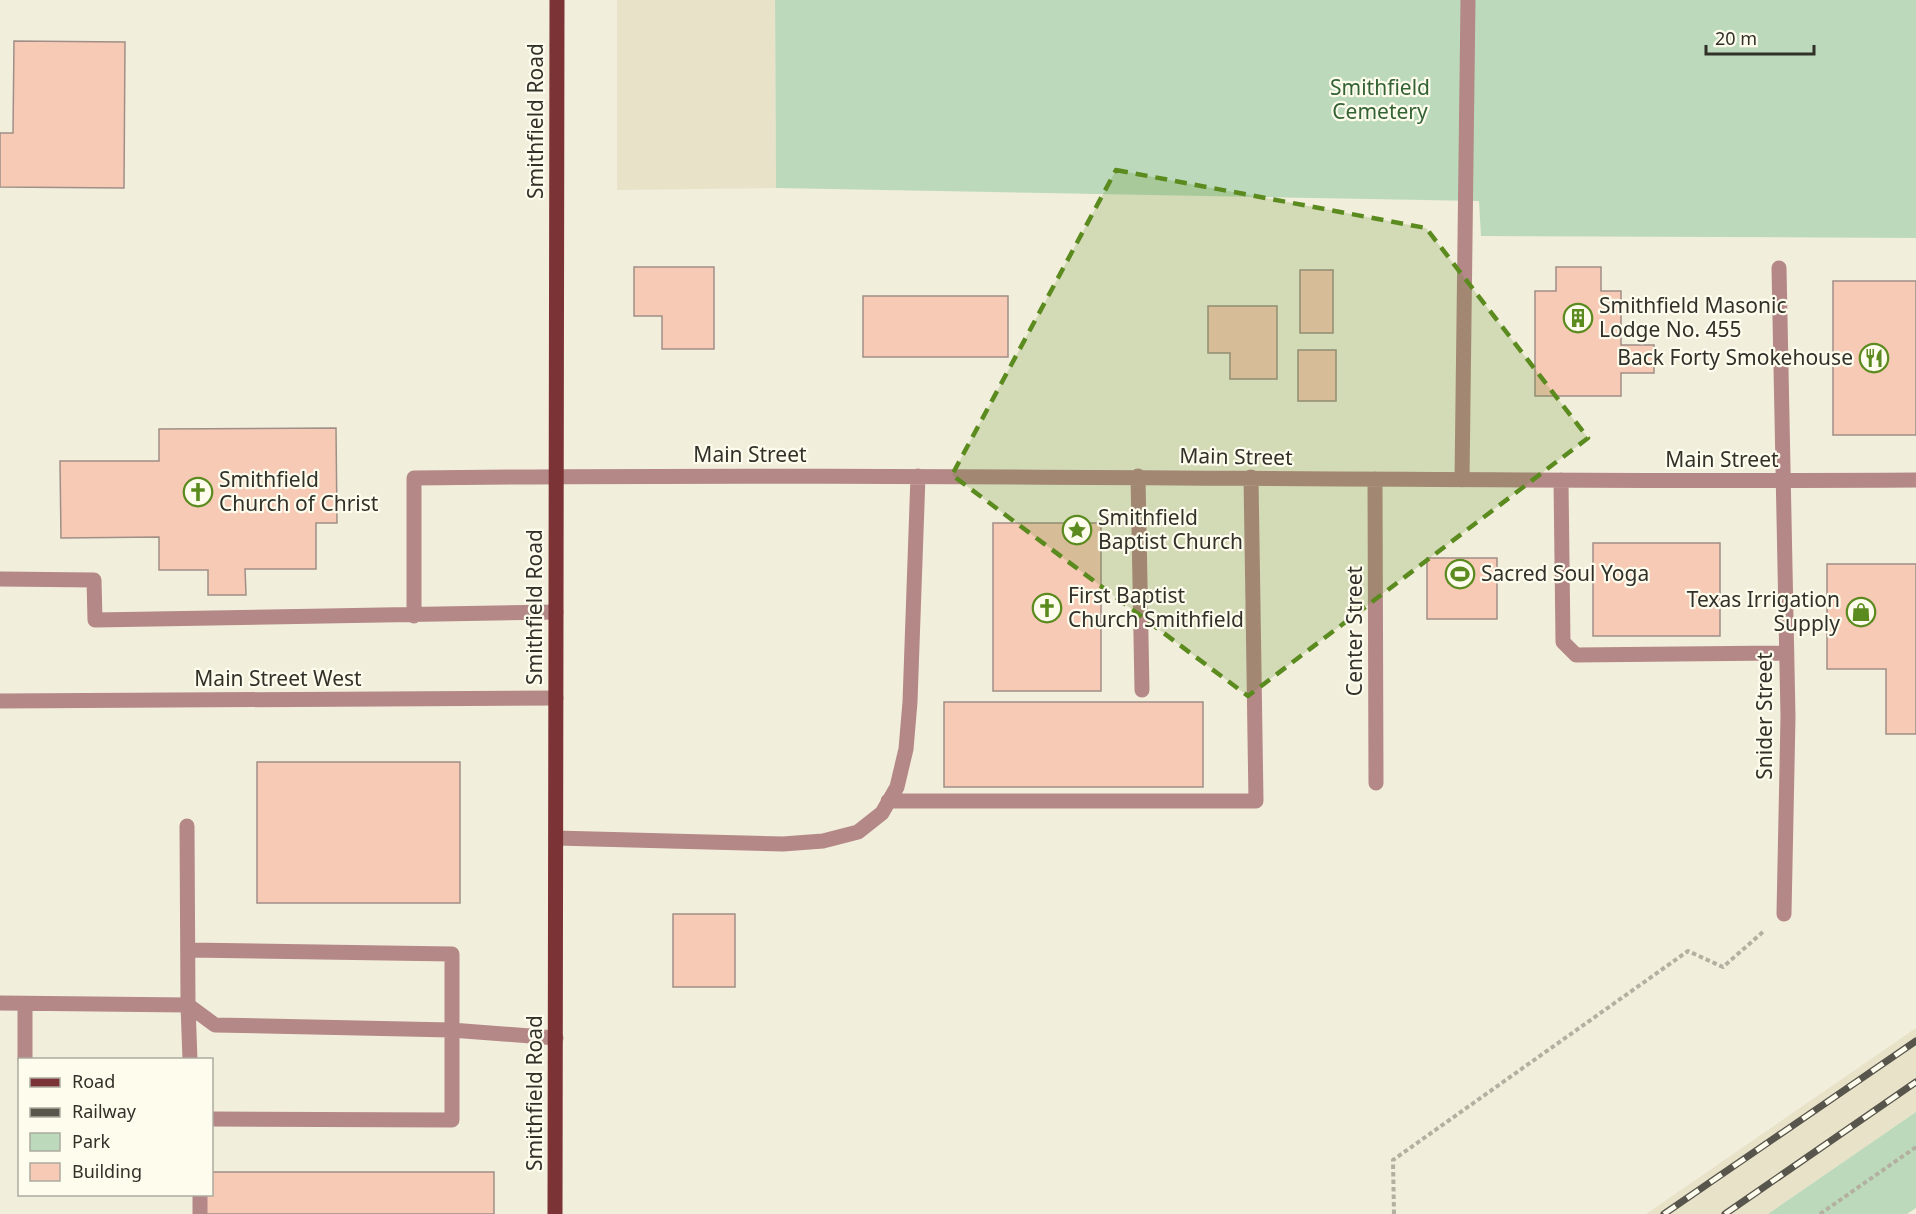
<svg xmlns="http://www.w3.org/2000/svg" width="1916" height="1214" font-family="'Noto Sans',sans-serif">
<rect width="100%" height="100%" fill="#f2eedc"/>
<path fill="#e8e2c9" d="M617,0H775L776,188L617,190Z
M1916,1028V1112L1768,1214H1646Z"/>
<path fill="#bcdabb" d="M775,0H1916V238L1481,236L1479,201L776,188Z
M1916,1112V1208L1907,1214H1768Z"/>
<path fill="#f7cab6" stroke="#a08f87" stroke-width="1.5" d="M14,41L125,42L124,188L0,187V133H13Z
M634,267H714V349H662V316H634Z
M1556,267H1601V291H1621V345H1654V373H1621V396H1535V291H1556Z
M1300,270H1333V333H1300Z
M1833,281H1916V435H1833Z
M863,296H1008V357H863Z
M1208,306H1277V379H1230V353H1208Z
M1298,350H1336V401H1298Z
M336,428L337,523H316V569H245L246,595H208V570H159V537L61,538L60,461H159V429Z
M993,523H1101V691H993Z
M1593,543H1720V636H1593Z
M1427,558H1497V619H1427Z
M1827,564H1916V734H1886V669H1827Z
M944,702H1203V787H944Z
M257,762H460V903H257Z
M673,914H735V987H673Z
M212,1172H494V1214H204V1194H212Z"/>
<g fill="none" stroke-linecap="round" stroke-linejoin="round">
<path stroke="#b3b0a1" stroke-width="4" stroke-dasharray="4.5 3" stroke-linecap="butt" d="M1394,1214L1393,1160L1688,951L1723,967L1764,931
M1820,1214L1916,1147"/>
<path stroke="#b48887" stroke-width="15" d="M1779,268L1788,717L1784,914
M1138,476L1142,690
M1375,479L1376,783
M1462,480L1468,0
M1561,480L1563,642L1576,655L1786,653
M0,579L94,580L95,620L556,612
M414,616V478C915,472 1415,483 1916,480
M0,701L556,698
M888,801H1256L1251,477
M187,826L188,1005L215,1025L451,1030L556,1038
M556,838L783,844L823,841L858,832L882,813L897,787L906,749L910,702L918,476
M189,950L452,954V1120L212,1119
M0,1003L188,1005L190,1060
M25,1004V1060
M200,1214V1194"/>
<path stroke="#7b3336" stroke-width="15" d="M555,1214L557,0"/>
<g stroke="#57554c" stroke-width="7">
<path id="rail" d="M1664,1214L1916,1041
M1725,1214L1916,1082"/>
</g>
<use href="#rail" stroke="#fefced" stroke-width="4.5" stroke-dasharray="14" stroke-linecap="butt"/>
</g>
<path fill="#5b8b1f" fill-opacity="0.2" stroke="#5b8b1f" stroke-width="4.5" stroke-dasharray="12 8" stroke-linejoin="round" d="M1116,170L1426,228L1588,438L1248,696L952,475Z"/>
<defs>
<g id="building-ring" transform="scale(1.5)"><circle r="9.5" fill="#fefced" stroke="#5b8b1f" stroke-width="1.5"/><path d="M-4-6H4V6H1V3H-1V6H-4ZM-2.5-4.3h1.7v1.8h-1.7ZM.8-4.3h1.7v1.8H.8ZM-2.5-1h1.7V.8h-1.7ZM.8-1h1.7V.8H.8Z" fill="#5b8b1f"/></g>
<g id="restaurant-ring" transform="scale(1.5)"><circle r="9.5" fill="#fefced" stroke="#5b8b1f" stroke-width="1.5"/><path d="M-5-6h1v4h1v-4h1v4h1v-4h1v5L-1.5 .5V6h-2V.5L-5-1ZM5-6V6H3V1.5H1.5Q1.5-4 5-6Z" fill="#5b8b1f"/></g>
<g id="church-ring" transform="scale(1.5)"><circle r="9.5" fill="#fefced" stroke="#5b8b1f" stroke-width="1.5"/><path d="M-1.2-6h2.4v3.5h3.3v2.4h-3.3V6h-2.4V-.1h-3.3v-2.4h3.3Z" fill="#5b8b1f"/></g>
<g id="sight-ring" transform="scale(1.5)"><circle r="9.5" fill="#fefced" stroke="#5b8b1f" stroke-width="1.5"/><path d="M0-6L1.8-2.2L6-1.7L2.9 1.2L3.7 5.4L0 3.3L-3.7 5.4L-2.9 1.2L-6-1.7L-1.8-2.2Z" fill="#5b8b1f"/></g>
<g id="stadium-ring" transform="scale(1.5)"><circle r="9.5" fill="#fefced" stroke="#5b8b1f" stroke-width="1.5"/><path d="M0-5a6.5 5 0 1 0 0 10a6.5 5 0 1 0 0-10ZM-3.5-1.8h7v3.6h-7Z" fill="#5b8b1f"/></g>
<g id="shop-ring" transform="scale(1.5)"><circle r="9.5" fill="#fefced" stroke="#5b8b1f" stroke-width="1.5"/><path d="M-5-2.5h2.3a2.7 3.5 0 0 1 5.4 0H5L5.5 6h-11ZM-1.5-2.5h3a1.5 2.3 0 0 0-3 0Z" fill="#5b8b1f"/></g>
</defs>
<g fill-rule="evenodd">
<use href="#building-ring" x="1578" y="318"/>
<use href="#restaurant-ring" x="1874" y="358"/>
<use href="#church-ring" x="198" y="492"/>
<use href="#sight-ring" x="1077" y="530"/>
<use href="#stadium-ring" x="1460" y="574"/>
<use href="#church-ring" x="1047" y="608"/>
<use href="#shop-ring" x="1861" y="612"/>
</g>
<g text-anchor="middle" stroke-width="4.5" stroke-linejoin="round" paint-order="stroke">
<g font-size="21" fill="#336234" stroke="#fefced">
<text x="1380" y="95">Smithfield<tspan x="1380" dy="24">Cemetery</tspan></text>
</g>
<g font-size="21" fill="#313029" stroke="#fefced">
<text transform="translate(536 121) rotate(-90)" y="7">Smithfield Road</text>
<text x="750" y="462">Main Street</text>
<text transform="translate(1236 457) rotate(1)" y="7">Main Street</text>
<text x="1722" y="467">Main Street</text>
<text transform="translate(535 607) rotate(-90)" y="7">Smithfield Road</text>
<text transform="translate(1355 631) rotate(-90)" y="7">Center Street</text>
<text x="278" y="686">Main Street West</text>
<text transform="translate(1765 716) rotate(-90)" y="7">Snider Street</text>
<text transform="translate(535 1093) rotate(-90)" y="7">Smithfield Road</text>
</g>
<g font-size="21" fill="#313029" stroke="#fefced" text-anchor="start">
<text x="1599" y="313">Smithfield Masonic<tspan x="1599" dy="24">Lodge No. 455</tspan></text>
<text x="1853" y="365" text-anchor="end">Back Forty Smokehouse</text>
<text x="219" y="487">Smithfield<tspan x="219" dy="24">Church of Christ</tspan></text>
<text x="1098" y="525">Smithfield<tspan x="1098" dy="24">Baptist Church</tspan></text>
<text x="1481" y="581">Sacred Soul Yoga</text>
<text x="1068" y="603">First Baptist<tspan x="1068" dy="24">Church Smithfield</tspan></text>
<text x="1840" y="607" text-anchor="end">Texas Irrigation<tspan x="1840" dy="24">Supply</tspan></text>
</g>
</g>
<rect x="18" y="1058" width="195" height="138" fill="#fefced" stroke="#acaa9f" stroke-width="1.5"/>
<rect x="30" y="1078" width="30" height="9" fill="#7b3336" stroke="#acaa9f" stroke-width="1.5"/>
<text x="72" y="1088" font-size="18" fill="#313029">Road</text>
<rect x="30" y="1108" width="30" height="9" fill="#57554c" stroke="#acaa9f" stroke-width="1.5"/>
<text x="72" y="1118" font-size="18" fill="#313029">Railway</text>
<rect x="30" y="1133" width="30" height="18" fill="#bcdabb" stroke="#acaa9f" stroke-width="1.5"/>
<text x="72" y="1148" font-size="18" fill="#313029">Park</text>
<rect x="30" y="1163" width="30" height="18" fill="#f7cab6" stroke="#acaa9f" stroke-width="1.5"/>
<text x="72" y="1178" font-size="18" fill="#313029">Building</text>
<path d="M1706 45v9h108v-9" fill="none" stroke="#313029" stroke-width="3"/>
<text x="1715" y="45" font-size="18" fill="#313029" stroke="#fefced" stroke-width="4.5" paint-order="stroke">20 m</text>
</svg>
